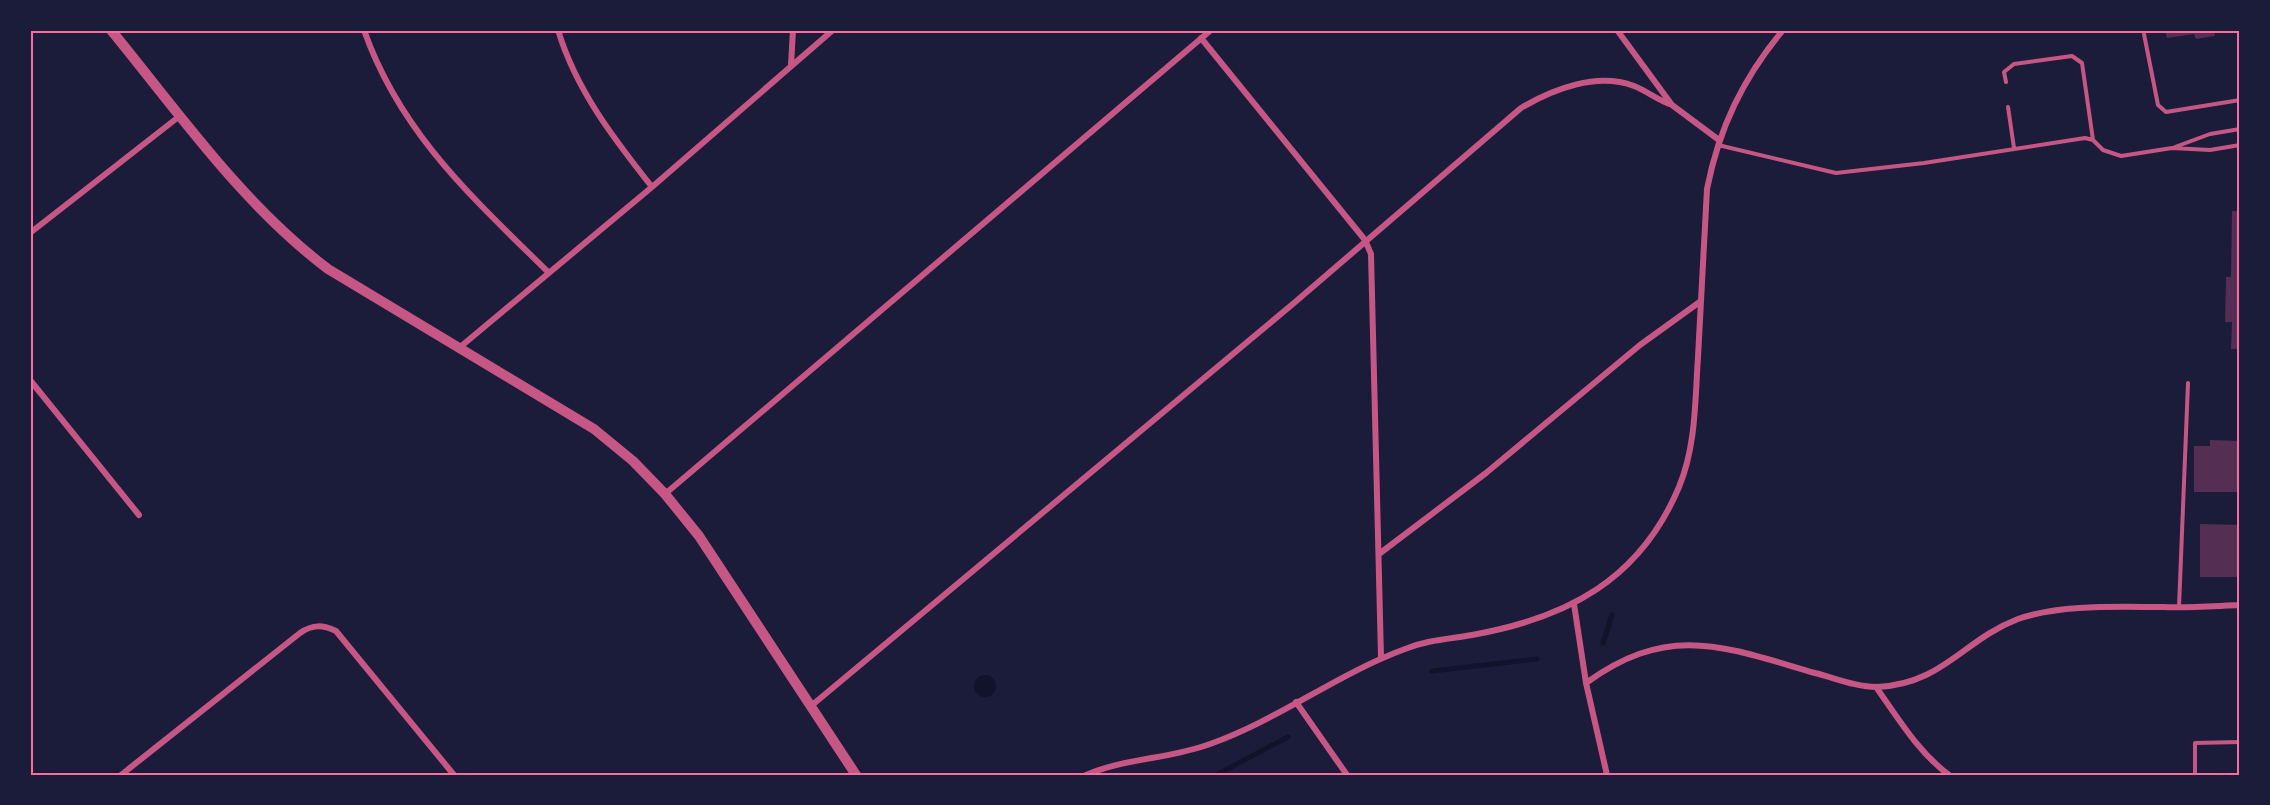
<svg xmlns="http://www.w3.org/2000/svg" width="2270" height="805" font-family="'Sofia Sans Condensed',sans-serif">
<rect width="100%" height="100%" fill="#1b1b3a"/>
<path fill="#12122b" d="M974 686a11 11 0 1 1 22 0a11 11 0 1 1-22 0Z"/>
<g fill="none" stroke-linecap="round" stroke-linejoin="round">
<path stroke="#12122b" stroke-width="5" d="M1603,643L1612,615
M1432,671L1537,659
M1216,775L1288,737"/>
</g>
<path fill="#542f53" d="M2165,30H2214L2215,36L2196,39L2194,34L2167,38Z
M2232,211H2240V349H2231L2232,322H2225L2226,277H2231Z
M2210,440L2240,441V492H2194V446H2210Z
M2200,524L2240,525V577H2200Z"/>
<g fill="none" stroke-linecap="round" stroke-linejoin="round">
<path stroke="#c65784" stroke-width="4" d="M2144,34L2158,105L2166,112L2240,100
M2006,82L2004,72L2014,64L2072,56L2082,63L2093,140
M2008,107L2014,148
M1718,145L1836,173L1924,163L2085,138L2093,140L2103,150L2121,156L2172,148L2210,150L2240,145
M2175,147L2210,134L2240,129
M2179,607L2188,383
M2195,775V743L2240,742"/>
<path stroke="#c65784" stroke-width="6" d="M364,30C400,133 473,198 548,272
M558,30C576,90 614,139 652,187
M1617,30L1672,105L1719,140
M1201,38L1365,240L1371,254L1381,657
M791,65L793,30
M30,233L181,115
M459,348L652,187L833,30
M30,380L139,515
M665,494L1211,30
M1379,554L1486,473L1640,345L1701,301
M1574,604L1586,683L1607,775
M1586,683C1670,622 1725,647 1815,673C1835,678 1856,687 1877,687C1943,684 1963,640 2018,619C2061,604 2118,607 2163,607C2188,608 2214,606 2240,605
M1876,687C1898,718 1918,752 1949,775
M1296,702L1347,775
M811,706L1294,303L1521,108C1553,89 1597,72 1634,86C1647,91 1659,101 1672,105
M121,775L300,633C313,624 323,625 336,631L454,775
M1086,775C1125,758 1170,759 1210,744C1278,720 1337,674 1405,649C1427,640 1449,639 1472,635C1567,618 1640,580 1679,487C1696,446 1695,401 1698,357C1701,301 1704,245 1707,189C1719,128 1743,78 1783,30"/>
<path stroke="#c65784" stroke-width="10" d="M111,30C179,113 242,204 328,269L594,429L633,461L665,494L699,536L856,775"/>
</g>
<rect width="2270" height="805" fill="none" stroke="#1b1b3a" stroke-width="63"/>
<rect x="32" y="32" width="2206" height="742" fill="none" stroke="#ff6b9d" stroke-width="2"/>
</svg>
